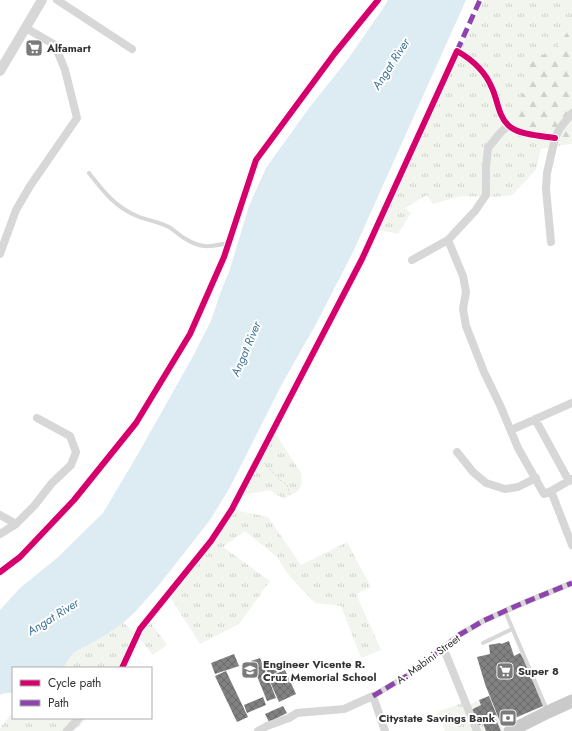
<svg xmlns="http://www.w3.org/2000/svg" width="572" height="731" font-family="Jost,sans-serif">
<defs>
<pattern id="grass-tufts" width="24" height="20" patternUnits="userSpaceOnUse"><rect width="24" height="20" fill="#f1f5ed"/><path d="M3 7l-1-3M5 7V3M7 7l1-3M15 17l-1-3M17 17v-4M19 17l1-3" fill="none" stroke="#cfd2cc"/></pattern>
<pattern id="forest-firs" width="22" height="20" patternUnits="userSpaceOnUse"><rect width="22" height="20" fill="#f1f5ed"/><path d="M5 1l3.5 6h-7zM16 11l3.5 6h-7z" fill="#cfd2cc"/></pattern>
<pattern id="building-cross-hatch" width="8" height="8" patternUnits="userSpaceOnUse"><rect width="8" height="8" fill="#818181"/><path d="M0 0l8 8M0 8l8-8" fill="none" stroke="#6a6a6a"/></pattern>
</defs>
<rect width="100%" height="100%" fill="#fff"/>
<path fill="url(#grass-tufts)" d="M484,0H572V26L551,54L512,130L563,145L541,149L536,170L512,195L493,197L461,196L433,204L427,195L405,208L411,213L398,234L380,230L456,58Z
M275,433L301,473L302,483L298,491L284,499L270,490L243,495Z
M235,510L268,517L301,565L347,542L371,587L356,594L381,650L361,658L341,606L315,603L290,577L277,557L245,531L223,547L270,581L239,624L200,644L171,598L184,581Z
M124,623L140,639L145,629L151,623L167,645L153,655L140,639L126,668H63L73,653L101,638Z
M489,696L504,730L501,731H445L437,712L462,703L463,707Z
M13,712V718H87L74,731H0V728Z"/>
<path fill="url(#forest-firs)" d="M572,26V144L563,145L512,130L533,56L551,54Z"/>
<path fill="#ddebf3" d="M388,0H466L354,250L316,324L282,384L229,489L210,520L159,585L135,612L122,624L101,638L73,653L63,668H13V693H5L0,695V610L20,588L57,558L103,513L138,454L192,358L211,321L221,291L229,272L249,206L266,168L309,108L348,59L384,7Z"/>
<path fill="url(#building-cross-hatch)" d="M509,641L514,656L520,653L523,658H524L543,706L501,724L485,684L477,657L490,654L489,645L500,643L501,644Z
M234,654L239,666L215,674L211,663Z
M260,658L276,698L267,701L251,661Z
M281,662L284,669L269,676L266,669Z
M285,670L296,694L279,702L268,677Z
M226,671L248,717L237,722L215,676Z
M489,696L497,716L495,717L501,731H486L483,723L478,726L471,710L481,705L479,700Z
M263,697L266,705L247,713L244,705Z
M283,706L287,713L269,722L265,714Z"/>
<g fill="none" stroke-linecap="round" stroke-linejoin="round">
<path stroke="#d6d6d6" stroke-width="1" stroke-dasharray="2 2" stroke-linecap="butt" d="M264,463L280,480L287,485L290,495"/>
<path stroke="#d7d7d7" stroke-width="4" d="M89,173C103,191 115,207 137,216C147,220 159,222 169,227C174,230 179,235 184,238C201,249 210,247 228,243
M505,611L547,710
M483,643L512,629"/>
<path stroke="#d7d7d7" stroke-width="6" d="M373,696L415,671L459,635L483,621L516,606L572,583"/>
<path stroke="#d7d7d7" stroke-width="8" d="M57,0L132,49
M448,240L463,276L466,292L463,309L466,326L484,372L500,405L518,448L544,494L551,491L572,545
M551,242L546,189L547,173L555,138L560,128L572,113
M0,254L16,210L30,186L77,118L65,70L55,45L26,28
M412,260L448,240L475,211L486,195V167L488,148L501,132L508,126
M535,419L569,481
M511,430L572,403
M457,452L473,472L486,483L505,489L518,487L536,478
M551,491L572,479
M0,515L16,524
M0,534L16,524L34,506L52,483L71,465L76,452L70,436L37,418
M0,572L20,557L74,500L136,423L190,334L224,257L256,160L335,53L378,0
M443,647L477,731
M122,668L140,629L211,541L232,509L362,259L457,51C473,60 485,71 492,88C498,101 498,115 508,125C518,135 542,136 555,138
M67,731L79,718
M258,731L267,726L289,718L297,713L344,709L373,696L385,731"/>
<path stroke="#d7d7d7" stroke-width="10" d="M0,71L42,0"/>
<path stroke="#cacaca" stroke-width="13" d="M510,731L548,712L572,701"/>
<path stroke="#8e44ad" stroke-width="5" stroke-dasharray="10 5" stroke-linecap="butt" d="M457,51L480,0
M373,696L415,671L459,635L483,621L516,606L572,583"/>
<g stroke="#fff" stroke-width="8">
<path id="cycleway" d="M0,572L20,557L74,500L136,423L190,334L224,257L256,160L335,53L378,0
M122,668L140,629L211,541L232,509L362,259L457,51C473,60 485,71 492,88C498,101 498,115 508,125C518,135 542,136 555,138"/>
</g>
<use href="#cycleway" stroke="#d6006c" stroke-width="6"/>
</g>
<defs>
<g id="supermarket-square" transform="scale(0.9)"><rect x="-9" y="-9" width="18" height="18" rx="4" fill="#7a7a7a" stroke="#fff"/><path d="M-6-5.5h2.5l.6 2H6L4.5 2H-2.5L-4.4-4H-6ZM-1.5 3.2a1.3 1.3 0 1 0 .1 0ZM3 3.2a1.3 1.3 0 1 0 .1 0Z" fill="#fff"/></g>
<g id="school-square" transform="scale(0.9)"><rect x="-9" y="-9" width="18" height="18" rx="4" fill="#7a7a7a" stroke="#fff"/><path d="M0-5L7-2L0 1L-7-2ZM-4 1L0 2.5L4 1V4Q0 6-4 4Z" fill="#fff"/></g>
<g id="bank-square" transform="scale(0.9)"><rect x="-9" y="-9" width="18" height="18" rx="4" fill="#7a7a7a" stroke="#fff"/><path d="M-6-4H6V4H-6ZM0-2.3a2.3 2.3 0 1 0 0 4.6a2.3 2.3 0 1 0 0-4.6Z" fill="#fff"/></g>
</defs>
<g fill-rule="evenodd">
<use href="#supermarket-square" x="34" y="48"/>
<use href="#school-square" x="250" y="670"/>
<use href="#supermarket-square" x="505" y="671"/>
<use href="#bank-square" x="508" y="718"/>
</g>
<g text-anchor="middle" stroke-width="4" stroke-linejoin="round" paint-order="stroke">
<g font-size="11" font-weight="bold" fill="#333" stroke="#fff" text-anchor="start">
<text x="47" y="52">Alfamart</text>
<text x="263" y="668">Engineer Vicente R.<tspan x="263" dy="13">Cruz Memorial School</tspan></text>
<text x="518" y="675">Super 8</text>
<text x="495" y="722" text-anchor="end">Citystate Savings Bank</text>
</g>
<g font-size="11" fill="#333" stroke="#fff">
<text transform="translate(428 659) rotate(-36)" y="4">A. Mabini Street</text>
</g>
<g font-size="12" font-style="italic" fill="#3f7597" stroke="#fff">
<text transform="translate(391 64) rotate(-57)" y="4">Angat River</text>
<text transform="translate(246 349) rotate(-67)" y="4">Angat River</text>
<text transform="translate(53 617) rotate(-32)" y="4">Angat River</text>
</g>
</g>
<rect x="12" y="667" width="140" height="52" fill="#ffffff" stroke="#adadad"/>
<rect x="20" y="680" width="20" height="6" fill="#d6006c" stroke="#adadad"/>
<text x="48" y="687" font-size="12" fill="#333333">Cycle path</text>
<rect x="20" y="700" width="20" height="6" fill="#8e44ad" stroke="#adadad"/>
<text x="48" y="707" font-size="12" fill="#333333">Path</text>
</svg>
